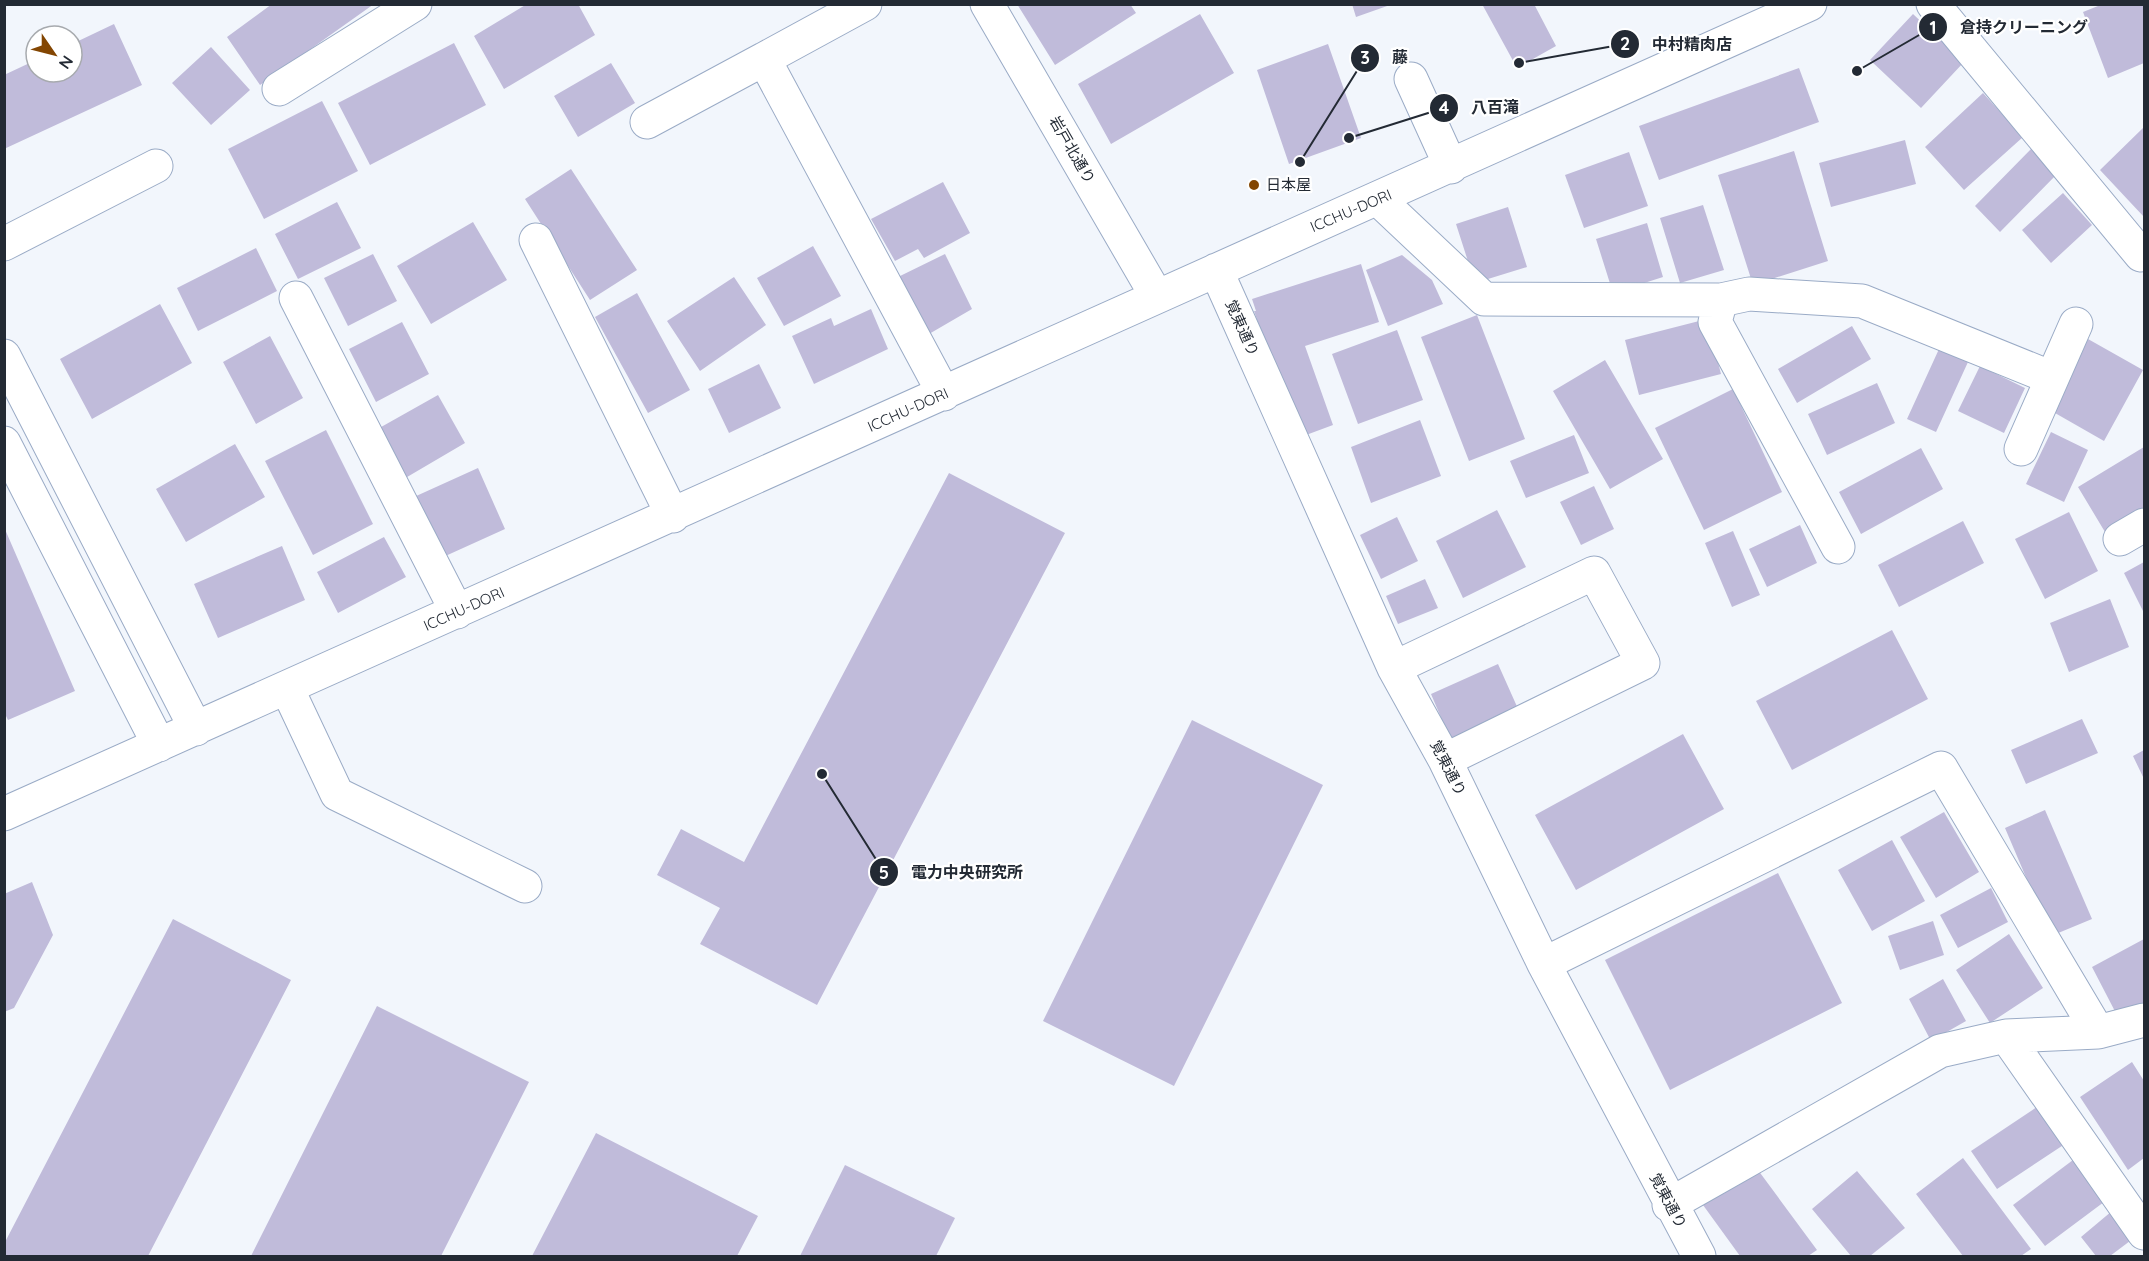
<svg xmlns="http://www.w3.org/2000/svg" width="2149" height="1261" font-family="Quicksand,'Noto Sans JP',sans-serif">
<rect width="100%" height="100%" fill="#f2f6fc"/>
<path fill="#c0bbda" d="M272,4H374L260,85L227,37Z
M527,4H578L595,35L504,89L474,36Z
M1017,4H1130L1136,13L1055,65Z
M1352,4H1389L1390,5L1356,17Z
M1482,4H1534L1556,46L1517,68Z
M2103,4H2144V63L2108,78L2083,12Z
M1200,14L1234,73L1111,144L1078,84Z
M1913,14L1964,62L1921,108L1870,60Z
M114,24L142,85L4,149V75L36,60V72H72V44Z
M454,43L486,105L370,165L338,103Z
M1328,44L1361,138L1289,164L1257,70Z
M211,47L250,90L211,125L172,83Z
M611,63L635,103L578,137L554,96Z
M1799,68L1819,122L1659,180L1639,126Z
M1983,93L2023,137L1964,190L1925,147Z
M322,101L358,171L264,219L228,149Z
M2144,127V217L2100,170Z
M1905,140L1916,184L1831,207L1819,163Z
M2032,148L2057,174L2000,232L1975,206Z
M1794,151L1828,261L1753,285L1718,175Z
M1629,152L1648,206L1584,228L1565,175Z
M571,169L637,270L590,300L525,199Z
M943,182L970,233L924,258L918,249L895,261L871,219Z
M2063,193L2092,225L2051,263L2022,230Z
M337,202L361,248L298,279L275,234Z
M1703,205L1724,270L1680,283L1660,218Z
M1508,207L1527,267L1475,283L1456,224Z
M473,222L507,280L431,324L397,266Z
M1647,223L1663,277L1613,293L1596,239Z
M813,246L841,296L784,326L757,278Z
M256,248L277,291L198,331L177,288Z
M373,254L397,301L348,326L324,278Z
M945,254L972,309L929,334L898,277Z
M1402,255L1432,280L1443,304L1388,326L1366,270Z
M1361,264L1379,322L1305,346L1333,425L1298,438L1254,311H1256L1252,299Z
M734,277L766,325L700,371L667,321Z
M637,293L690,390L648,413L595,317Z
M160,304L192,363L92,419L60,359Z
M871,309L888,349L814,384L792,336L831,318L834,326Z
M1477,315L1525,439L1469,461L1421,337Z
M1707,319L1721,374L1639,395L1625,340Z
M402,322L429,374L376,402L349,349Z
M1852,326L1871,359L1797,403L1778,369Z
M1397,330L1423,400L1358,424L1332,354Z
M270,336L303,398L256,424L223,362Z
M2088,339L2143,370L2104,441L2048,409Z
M1939,349L1968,362L1936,432L1907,419Z
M1605,360L1663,459L1610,489L1553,391Z
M759,364L781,408L729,433L708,389Z
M1980,366L2025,388L2004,433L1958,411Z
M1877,383L1895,423L1827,455L1808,414Z
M1733,389L1782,492L1704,530L1655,428Z
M438,395L465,443L402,480L374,431Z
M1420,420L1441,476L1371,503L1351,447Z
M326,430L373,524L313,555L265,461Z
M2051,432L2088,450L2064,502L2026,484Z
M1574,435L1589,473L1526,498L1510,461Z
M235,444L265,497L186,542L156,489Z
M2144,447V507L2105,532L2078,487Z
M1921,448L1943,489L1861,534L1839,492Z
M478,468L505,529L441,558L414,497Z
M949,473L1065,533L817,1005L700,944L720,908L657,875L681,829L744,862Z
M1594,486L1614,529L1581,545L1560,502Z
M1497,510L1526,567L1463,598L1436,541Z
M2069,512L2098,571L2045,599L2015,539Z
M1397,517L1418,561L1381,579L1360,535Z
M1963,521L1984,563L1899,607L1878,565Z
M1800,525L1817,563L1767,587L1749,549Z
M4,527L75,691L8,720L4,712Z
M1733,531L1760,595L1732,607L1705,543Z
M384,537L406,577L338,613L317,572Z
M282,546L305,600L218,638L194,584Z
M2144,562V613L2124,573Z
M1425,579L1438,608L1398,624L1386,596Z
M2110,599L2129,647L2069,672L2050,623Z
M1892,630L1928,699L1792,770L1756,701Z
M1498,664L1519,711L1451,741L1431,694Z
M2082,719L2098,753L2026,784L2011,750Z
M1192,720L1323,785L1174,1086L1043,1021Z
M1683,734L1724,809L1576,890L1535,815Z
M2144,750V779L2133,756Z
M2045,810L2092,919L2051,936L2005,828Z
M1944,812L1979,872L1936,898L1900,837Z
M1892,840L1925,901L1872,931L1838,870Z
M1778,873L1842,1003L1670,1090L1605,960Z
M32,882L53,935L14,1008L4,1012V894Z
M1991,888L2008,922L1958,948L1940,915Z
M173,919L291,980L148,1256H4V1244Z
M1933,921L1944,955L1900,970L1888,936Z
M2009,934L2043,988L1990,1023L1956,970Z
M2144,939V1005L2119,1019L2092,967Z
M1943,979L1966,1021L1931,1041L1909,999Z
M377,1006L529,1082L441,1256H251Z
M2132,1062L2144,1081V1158L2128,1170L2080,1097Z
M2046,1101L2071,1140L1997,1189L1971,1151Z
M596,1133L758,1216L737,1256H532Z
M1963,1158L2031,1249L2021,1256H1963L1916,1194Z
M2073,1160L2104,1202L2045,1246L2013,1205Z
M845,1165L955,1218L936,1256H800Z
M1755,1166L1817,1250L1808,1256H1740L1703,1205Z
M1857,1171L1905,1228L1870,1256H1851L1812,1209Z
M2112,1211L2134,1238L2110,1256H2096L2081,1237Z"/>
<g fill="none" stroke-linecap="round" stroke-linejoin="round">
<g stroke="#9aabc6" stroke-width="35">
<path id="minor" d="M865,4L764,59L944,394
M987,4L1156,295
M1933,4L2141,255L2144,252
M1411,79L1451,167
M279,89L415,4
M647,122L764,59
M1378,199L1484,299L1721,300L1749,294L1862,301L2052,378
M536,240L673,516
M4,244L156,166
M1216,270L1394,668L1445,760L1544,964L1699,1256
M296,298L457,612
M1721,300L1715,322L1838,547
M4,356L196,729
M4,443L159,745
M2021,449L2076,324
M2120,539L2144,525
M1394,668L1594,573L1643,663L1445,760
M287,688L337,794L525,886
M4,814L1810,4
M1544,964L1941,768L2098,1032
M2006,1036L2144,1233
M1669,1205L1940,1051L2006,1036L2098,1032L2144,1020"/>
</g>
<use href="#minor" stroke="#fff" stroke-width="33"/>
</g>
<circle fill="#834602" stroke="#fff" stroke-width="2" cx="1254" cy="185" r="6"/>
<g text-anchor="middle" stroke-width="4.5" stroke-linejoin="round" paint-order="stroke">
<g font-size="15" fill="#232a34" stroke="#fff">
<text transform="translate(1072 150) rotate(60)" y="5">岩戸北通り</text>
<text transform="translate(1351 211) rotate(-23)" y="5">ICCHU-DORI</text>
<text transform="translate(1242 328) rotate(66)" y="5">覚東通り</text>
<text transform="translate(908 410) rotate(-24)" y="5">ICCHU-DORI</text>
<text transform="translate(464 609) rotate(-24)" y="5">ICCHU-DORI</text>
<text transform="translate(1448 768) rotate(63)" y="5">覚東通り</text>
<text transform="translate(1668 1201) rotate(62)" y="5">覚東通り</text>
</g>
<g font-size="15" fill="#232a34" stroke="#fff" text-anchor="start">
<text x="1266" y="190">日本屋</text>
</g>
</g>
<path fill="none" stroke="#232a34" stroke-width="2" d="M1857 71L1933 27M1519 63L1625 44M1300 162L1365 58M1349 138L1444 108M822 774L884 872"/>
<g fill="#232a34" stroke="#fff" stroke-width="2">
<circle cx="1857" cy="71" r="6"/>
<circle cx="1519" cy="63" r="6"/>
<circle cx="1300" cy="162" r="6"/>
<circle cx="1349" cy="138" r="6"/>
<circle cx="822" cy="774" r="6"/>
<circle cx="1933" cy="27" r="15"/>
<circle cx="1625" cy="44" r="15"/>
<circle cx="1365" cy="58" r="15"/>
<circle cx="1444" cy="108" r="15"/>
<circle cx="884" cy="872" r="15"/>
</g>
<g font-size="18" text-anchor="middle" font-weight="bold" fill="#fff">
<text x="1933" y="34">1</text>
<text x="1625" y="50">2</text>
<text x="1365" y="64">3</text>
<text x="1444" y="114">4</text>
<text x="884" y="879">5</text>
</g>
<g font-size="16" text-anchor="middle" font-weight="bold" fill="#232a34" stroke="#fff" stroke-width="4.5" stroke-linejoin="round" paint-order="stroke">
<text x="2024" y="33">倉持クリーニング</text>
<text x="1692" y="50">中村精肉店</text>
<text x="1400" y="63">藤</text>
<text x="1495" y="113">八百滝</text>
<text x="967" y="878">電力中央研究所</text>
</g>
<rect width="2149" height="1261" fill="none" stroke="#232a34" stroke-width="12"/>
<g transform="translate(54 54) rotate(125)"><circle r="28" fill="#ffffff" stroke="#a7aaae" stroke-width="1.5"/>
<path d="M0-4.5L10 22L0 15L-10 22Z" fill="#834602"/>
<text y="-9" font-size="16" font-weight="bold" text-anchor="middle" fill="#232a34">N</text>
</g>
</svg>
